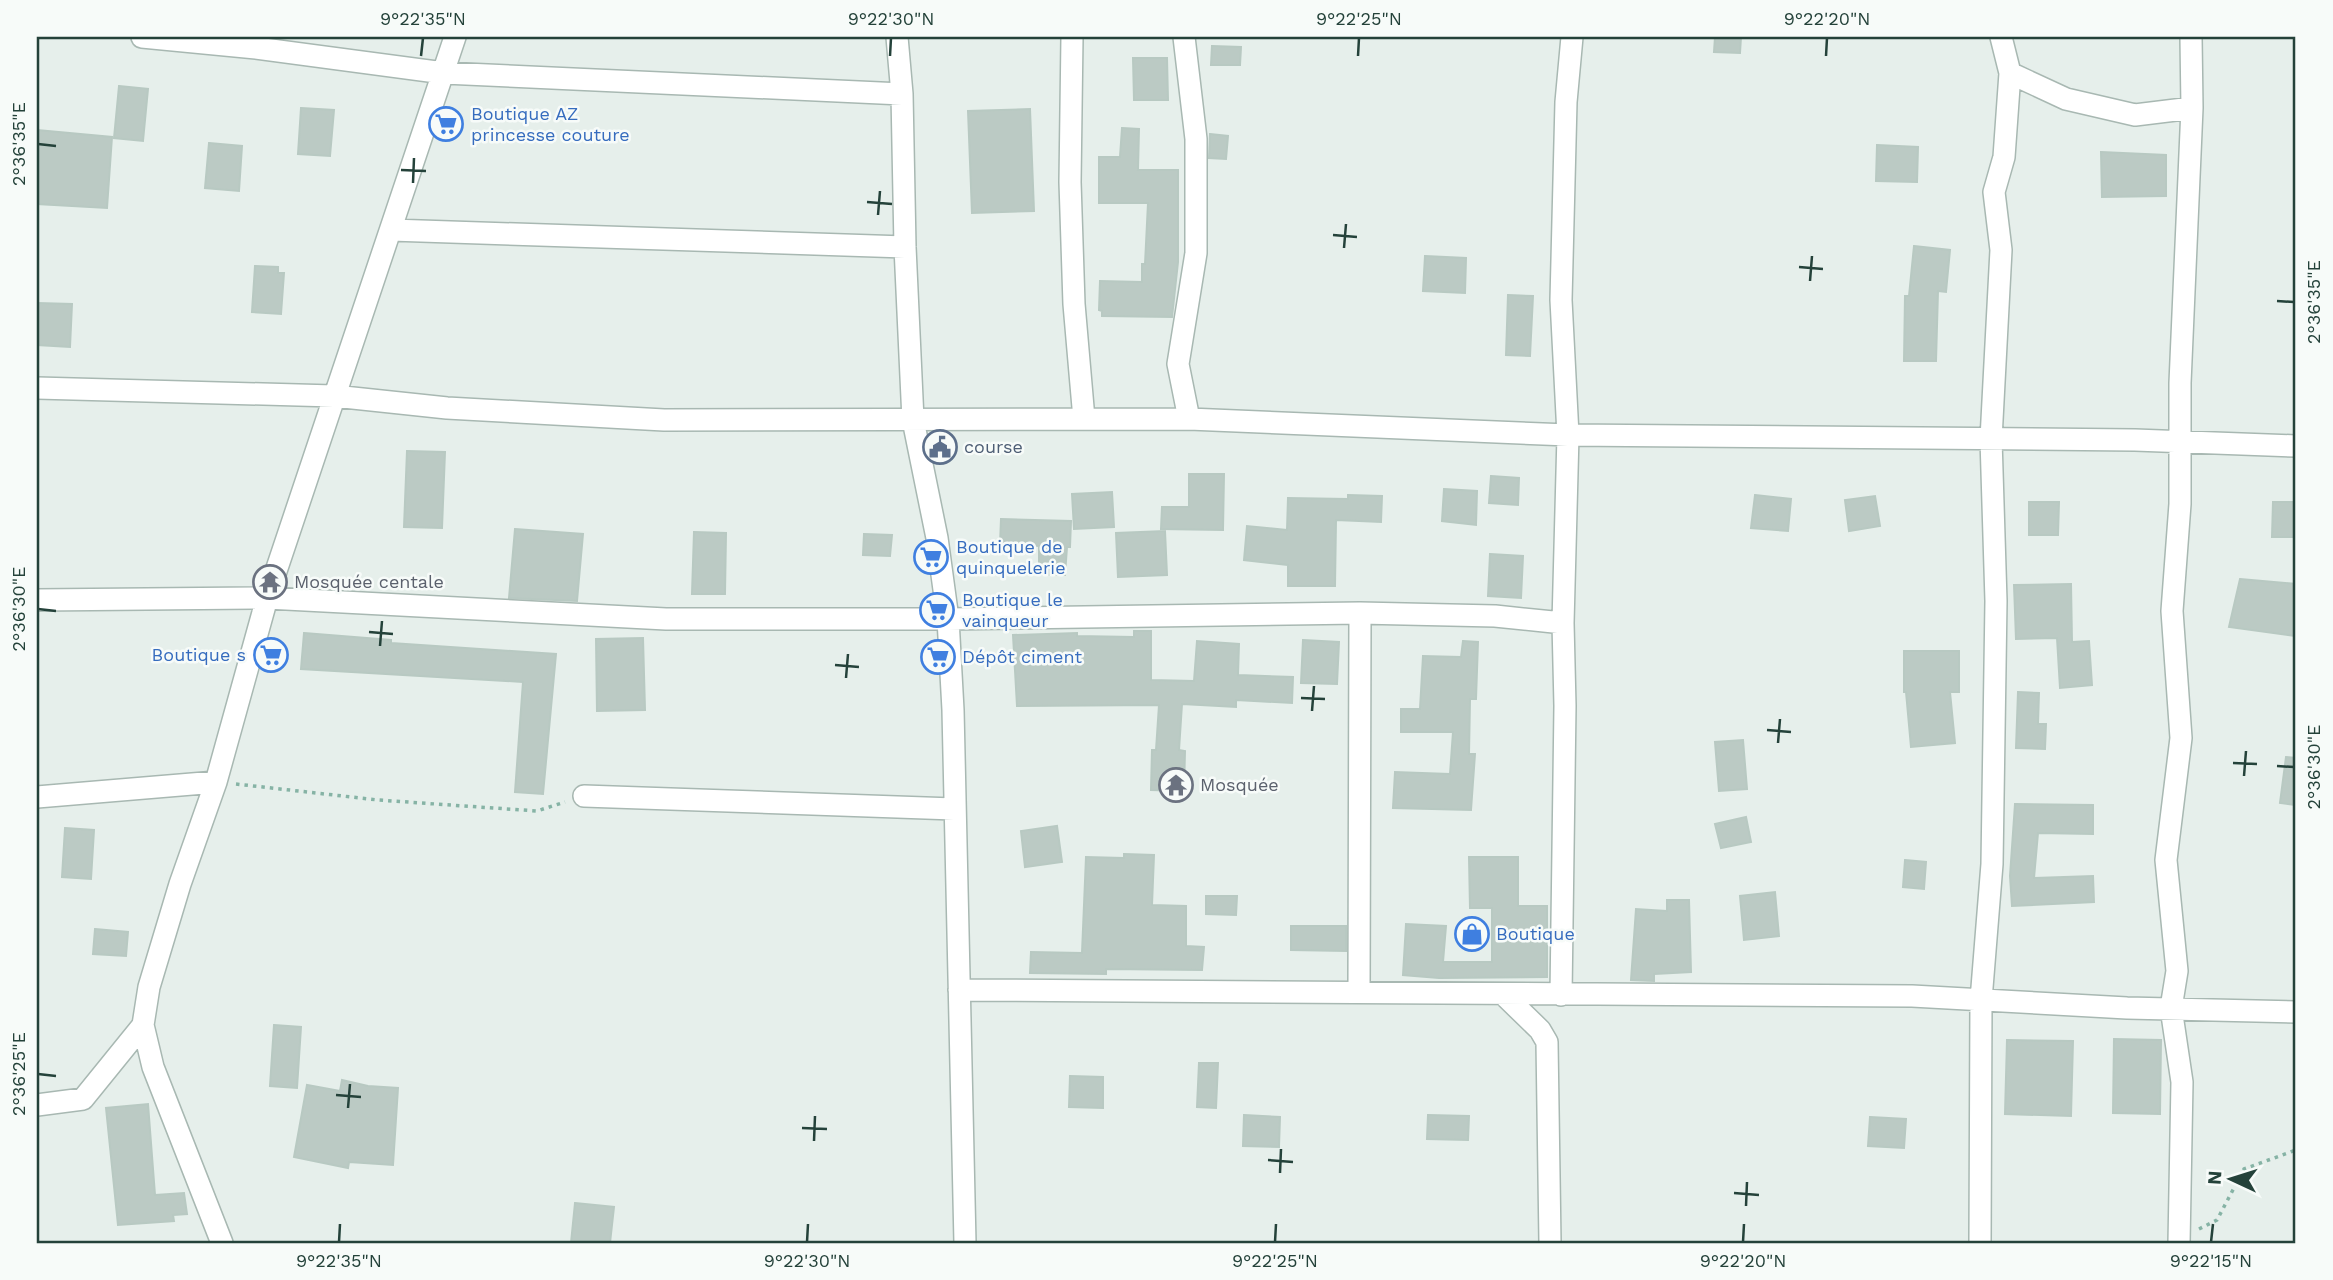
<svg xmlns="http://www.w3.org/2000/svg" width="2333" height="1280" font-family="'Work Sans',sans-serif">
<rect width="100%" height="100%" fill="#e6efeb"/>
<path fill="#bbcac4" stroke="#b8c9c2" stroke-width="2" d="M1715,37H1741L1740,53L1714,52Z
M1212,46L1241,47L1240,65H1211Z
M1133,58H1167L1168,100H1134Z
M119,86L148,89L143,141L114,138Z
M301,108L334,110L330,156L298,154Z
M1030,109L1034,211L972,213L968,111Z
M1122,128L1139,129L1138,170H1178V262L1172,317L1102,316V311L1099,310L1100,281L1142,282V264H1145L1148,203H1099V157H1120Z
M37,130L112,137L107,208L37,204Z
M1210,134L1228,136L1226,159L1209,158Z
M209,143L242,146L239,191L205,188Z
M1877,145L1918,147L1917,182L1876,181Z
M2101,152L2166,155V196L2102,197Z
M1914,246L1950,250L1946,292L1938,291L1936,361H1904L1905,296H1909Z
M1425,256L1466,258L1465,293L1423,291Z
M255,266L278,267V273H284L281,314L252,312Z
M1508,295L1533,296L1530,356L1506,355Z
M37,303L72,304L70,347L37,345Z
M407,451L445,452L442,528L404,527Z
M1189,474H1224L1223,530L1161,529L1162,507H1189Z
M1491,476L1519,478L1518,505L1489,503Z
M1444,489L1477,491L1476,525L1442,521Z
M1112,492L1114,527L1074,529L1072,494Z
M1348,495L1382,496L1381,522L1336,520L1335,586H1288V565L1244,560L1247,526L1287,530L1288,498L1348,499Z
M1755,495L1791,499L1788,531L1751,528Z
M1875,496L1880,526L1849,531L1845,500Z
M2029,502H2059L2058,535H2029Z
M2273,502H2296V537H2272Z
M1001,519L1071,521L1070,547H1067L1065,575L1039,574V546L1000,544Z
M515,529L583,534L577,601L509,598Z
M1165,531L1167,575L1118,577L1116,533Z
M694,532L726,533L725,594H692Z
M864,534L892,535L890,556L863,555Z
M1490,554L1523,556L1521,598L1488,596Z
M2240,579L2296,584V636L2229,627Z
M2071,584L2072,642L2089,641L2092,685L2060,688L2057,638L2016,639L2014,585Z
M1134,631H1151V680L1194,681L1197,641L1239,644L1238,675L1293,677L1292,703L1236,700V707L1182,704L1179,750L1185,751L1184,791L1151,790L1152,750H1156L1159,705L1017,706L1013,635L1077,633V636L1134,637Z
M304,633L391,640V643L556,654L543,794L515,792L523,682L301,669Z
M643,638L645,710L597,711L596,639Z
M1303,640L1339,642L1337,684L1301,683Z
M1463,641L1478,642L1476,699H1470L1469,754H1475L1471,810L1393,808L1395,772L1450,774L1453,732H1401V709H1420L1423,656L1461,657Z
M1904,651H1959V692H1950L1955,743L1911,747L1906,692H1904Z
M2018,692L2039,693L2038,724H2046L2045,749L2016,748Z
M1743,740L1747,789L1719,791L1715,742Z
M2286,757L2296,758V805L2280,803Z
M2015,804L2093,805V834L2038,833L2034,878L2093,876L2094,902L2012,906L2010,876Z
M1746,817L1751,842L1721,848L1715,824Z
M1057,826L1062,862L1025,867L1021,831Z
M65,828L94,830L91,879L62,877Z
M1124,854L1154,855L1152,905L1186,906V946L1204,947L1202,970L1106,969V974L1030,973L1031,952L1082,953L1086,857L1124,858Z
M1469,857H1518V906H1547V977L1439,978L1403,975L1406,924L1446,926L1443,962H1492V908H1470Z
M1905,860L1926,862L1924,889L1903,887Z
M1775,892L1779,936L1744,940L1740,896Z
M1206,896H1237L1236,915L1206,914Z
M1667,900H1689L1691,972L1654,974V981L1631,980L1636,909L1667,911Z
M1291,926H1346V951L1291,950Z
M95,929L128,932L126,956L93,954Z
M274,1025L301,1027L297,1088L270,1086Z
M2114,1039L2161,1040L2160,1114L2113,1113Z
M2007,1040L2073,1041L2071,1116L2005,1114Z
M1199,1063H1218L1216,1108L1197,1107Z
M1070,1076L1103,1077V1108L1069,1107Z
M342,1080L368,1086L398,1088L393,1165L349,1162L348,1168L294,1157L307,1085L340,1091Z
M148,1104L155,1195L184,1193L187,1214L173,1215L174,1221L118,1225L106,1108Z
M1244,1115L1280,1117L1279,1147L1243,1146Z
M1428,1115L1469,1116L1468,1140L1427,1139Z
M1870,1117L1906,1119L1904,1148L1868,1146Z
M575,1203L614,1207L610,1243H571Z"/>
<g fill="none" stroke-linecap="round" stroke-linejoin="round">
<g stroke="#a8b8b2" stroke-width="24">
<path id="minor" d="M142,37L256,48L444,73L902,94
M897,37L902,94L905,247L913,420L937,538L948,619L953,710L965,1243
M1072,37L1070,182L1074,304L1084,419
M1184,37L1196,139V253L1178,364L1189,419
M2010,73L2066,99L2135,115L2192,108
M391,230L905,247
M37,388L334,396L447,408L664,420L1189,419L1568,435L2135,440L2296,446
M37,600L267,598L666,619H948L1360,613L1495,616L1563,623
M584,796L954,809
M37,797L216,782
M959,990L1912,996L2127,1008L2296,1012
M1359,992L1360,613
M1503,994L1540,1030L1547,1042L1550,1243
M1561,995L1565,706L1563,623L1568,435L1561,300L1566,102L1572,37
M37,1105L83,1099L143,1025
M222,1243L153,1067L143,1025L149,987L180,884L216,782L267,598L455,37
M1980,1243L1981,1000L1992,864L1996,601L1991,439L2001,250L1994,192L2004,157L2010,73L2001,37
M2179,1243L2182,1082L2171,1008L2177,971L2166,860L2181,738L2172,611L2180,504V383L2192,108L2191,37"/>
</g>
<path stroke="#86b3a5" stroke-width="3.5" stroke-dasharray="3.5 5" stroke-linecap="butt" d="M236,784L378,800L537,811L565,802
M2199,1229L2217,1220L2244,1169L2296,1150"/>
<use href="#minor" stroke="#fff" stroke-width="21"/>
</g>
<path fill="none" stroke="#24423a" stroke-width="2.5" d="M421,56L423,38M890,56L891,38M1358,56L1359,38M1826,56L1827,38M38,144L56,146M401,170L426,171M413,183L414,158M867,202L892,204M878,215L880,191M1333,235L1357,237M1344,248L1346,224M1799,267L1823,269M1810,281L1812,256M2277,301L2294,302M38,609L56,611M369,632L393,634M380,646L382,621M835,665L859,667M846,678L848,654M1301,698L1325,699M1312,711L1314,686M1767,730L1791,732M1778,743L1780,719M2233,763L2257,764M2277,766L2294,767M2244,776L2246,751M38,1074L56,1076M336,1095L361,1097M348,1108L350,1084M802,1128L827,1129M814,1141L815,1116M1268,1160L1293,1162M1280,1173L1281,1149M1734,1193L1759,1195M1746,1206L1747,1182M339,1242L340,1224M807,1242L808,1224M1275,1242L1276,1224M1743,1242L1744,1224M2211,1242L2213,1224"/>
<defs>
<g id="supermarket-ring" transform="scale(1.75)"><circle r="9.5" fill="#f7fbf9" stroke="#3f7fe0" stroke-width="1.5"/><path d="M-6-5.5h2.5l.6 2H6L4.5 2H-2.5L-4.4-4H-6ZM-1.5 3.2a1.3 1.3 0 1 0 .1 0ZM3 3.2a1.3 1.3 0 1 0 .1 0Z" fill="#3f7fe0"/></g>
<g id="civic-ring" transform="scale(1.75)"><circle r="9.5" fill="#f7fbf9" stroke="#5c6f8a" stroke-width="1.5"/><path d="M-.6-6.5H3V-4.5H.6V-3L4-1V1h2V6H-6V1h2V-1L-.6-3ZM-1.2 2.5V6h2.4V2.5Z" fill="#5c6f8a"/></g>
<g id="temple-ring" transform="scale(1.75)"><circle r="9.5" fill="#f7fbf9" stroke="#6b7280" stroke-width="1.5"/><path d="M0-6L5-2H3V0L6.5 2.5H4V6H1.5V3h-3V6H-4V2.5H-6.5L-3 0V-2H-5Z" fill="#6b7280"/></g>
<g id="shop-ring" transform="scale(1.75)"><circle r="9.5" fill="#f7fbf9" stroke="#3f7fe0" stroke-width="1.5"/><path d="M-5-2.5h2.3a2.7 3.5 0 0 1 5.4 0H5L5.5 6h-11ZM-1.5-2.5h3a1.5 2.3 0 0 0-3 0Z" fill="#3f7fe0"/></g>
</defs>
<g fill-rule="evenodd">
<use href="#supermarket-ring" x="446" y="124"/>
<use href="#civic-ring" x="940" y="447"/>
<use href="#supermarket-ring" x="931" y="557"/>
<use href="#temple-ring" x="270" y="582"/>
<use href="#supermarket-ring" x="937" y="610"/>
<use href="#supermarket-ring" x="271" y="655"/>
<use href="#supermarket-ring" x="938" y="657"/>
<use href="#temple-ring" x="1176" y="785"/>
<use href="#shop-ring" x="1472" y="934"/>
</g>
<g text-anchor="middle" stroke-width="5" stroke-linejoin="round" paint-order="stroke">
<g font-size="18" fill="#366cbe" stroke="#f7fbf9" text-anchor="start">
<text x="471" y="120">Boutique AZ<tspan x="471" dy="21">princesse couture</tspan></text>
<text x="956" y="553">Boutique de<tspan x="956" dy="21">quinquelerie</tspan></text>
<text x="962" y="606">Boutique le<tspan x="962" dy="21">vainqueur</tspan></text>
<text x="246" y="661" text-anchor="end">Boutique s</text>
<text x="962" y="663">Dépôt ciment</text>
<text x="1496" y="940">Boutique</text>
</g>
<g font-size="18" fill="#4e5e75" stroke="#f7fbf9" text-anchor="start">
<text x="964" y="453">course</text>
</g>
<g font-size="18" fill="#5b616d" stroke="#f7fbf9" text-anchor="start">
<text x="294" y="588">Mosquée centale</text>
<text x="1200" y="791">Mosquée</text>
</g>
</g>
<rect width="2333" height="1280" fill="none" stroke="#f7fbf9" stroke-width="77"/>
<g transform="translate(2231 1179) rotate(274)" stroke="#f7fbf9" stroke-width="5" paint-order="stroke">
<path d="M0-5L12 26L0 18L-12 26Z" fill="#24423a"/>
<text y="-10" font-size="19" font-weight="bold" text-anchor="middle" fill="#24423a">N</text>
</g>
<rect x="38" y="38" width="2256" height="1204" fill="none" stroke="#24423a" stroke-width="2.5"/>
<g font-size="18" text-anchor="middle" fill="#24423a">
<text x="423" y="25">9°22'35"N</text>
<text x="891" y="25">9°22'30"N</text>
<text x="1359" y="25">9°22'25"N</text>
<text x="1827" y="25">9°22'20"N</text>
<text transform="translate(19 144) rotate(-90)" y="6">2°36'35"E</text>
<text transform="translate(2314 302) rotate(-90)" y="6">2°36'35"E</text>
<text transform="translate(19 609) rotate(-90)" y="6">2°36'30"E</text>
<text transform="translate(2314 767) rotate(-90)" y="6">2°36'30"E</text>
<text transform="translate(19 1074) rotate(-90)" y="6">2°36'25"E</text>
<text x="339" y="1267">9°22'35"N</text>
<text x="807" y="1267">9°22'30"N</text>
<text x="1275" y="1267">9°22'25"N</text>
<text x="1743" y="1267">9°22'20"N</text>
<text x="2211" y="1267">9°22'15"N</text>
</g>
</svg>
